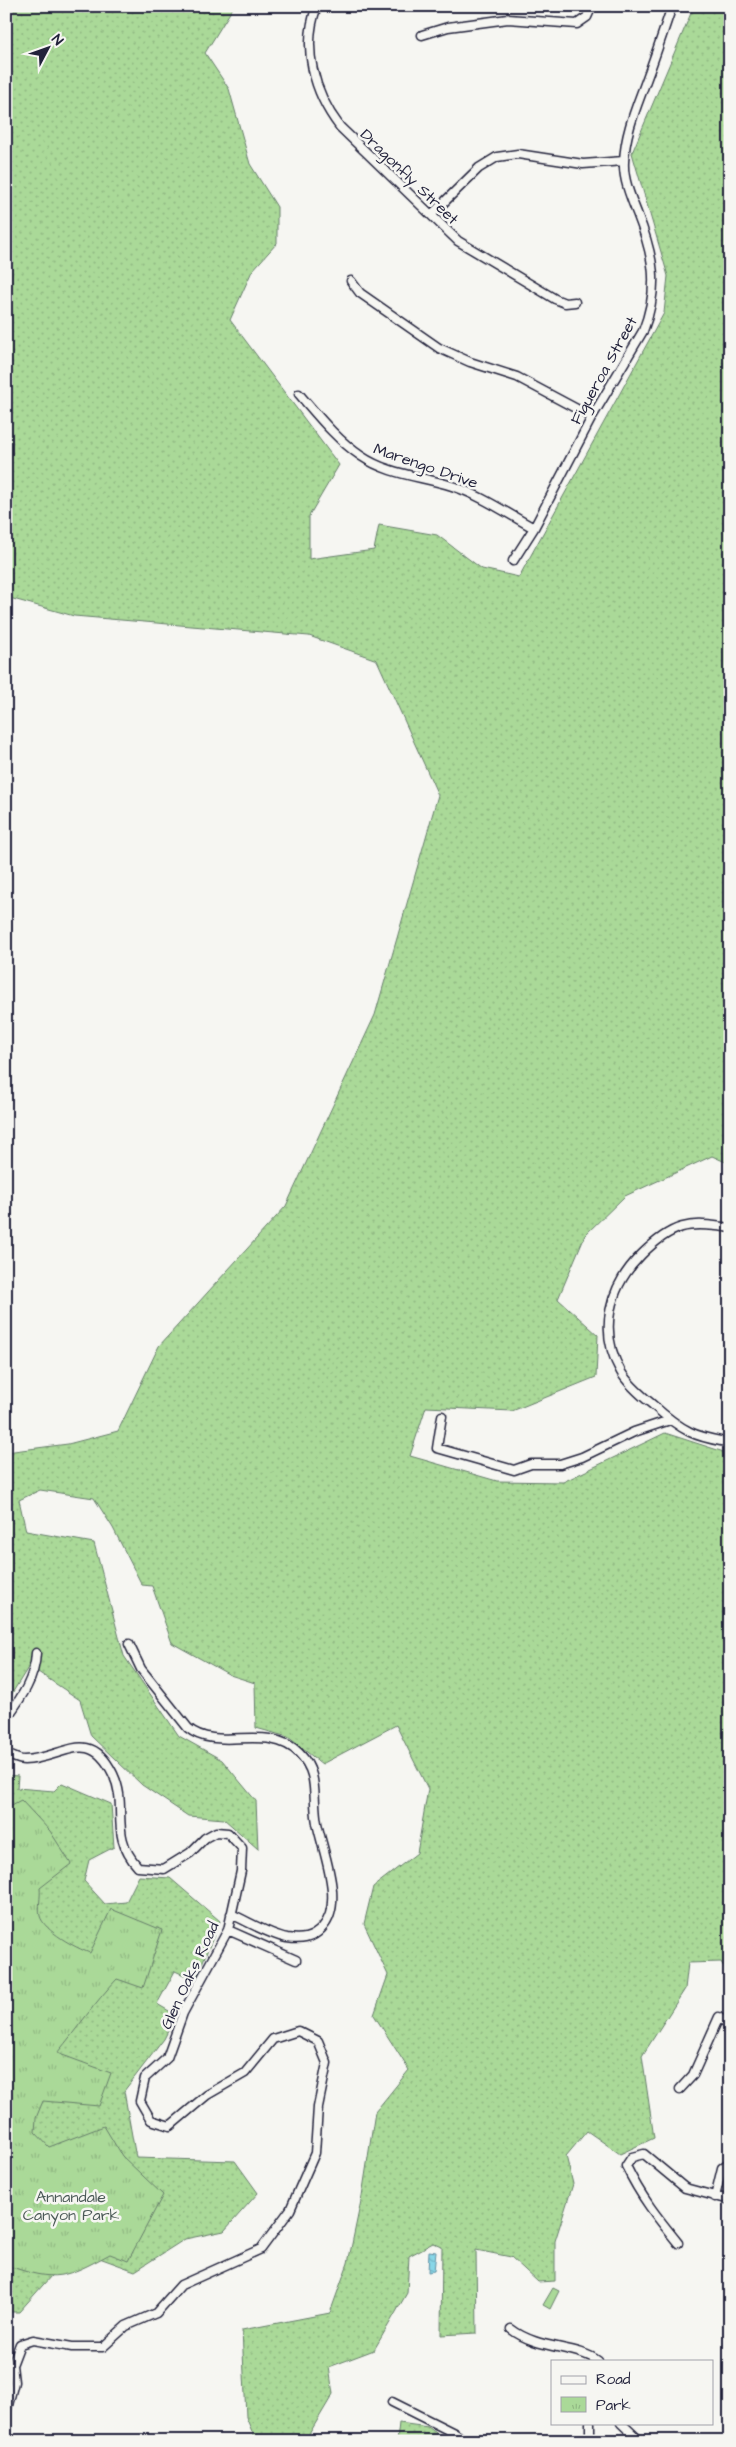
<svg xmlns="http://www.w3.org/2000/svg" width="736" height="2447" font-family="'Architects Daughter',sans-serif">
<defs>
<pattern id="grass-dots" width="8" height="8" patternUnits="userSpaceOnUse" patternTransform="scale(1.25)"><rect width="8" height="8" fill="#aad998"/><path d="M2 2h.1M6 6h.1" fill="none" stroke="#92ba84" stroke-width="1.8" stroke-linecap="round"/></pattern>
<pattern id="park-tufts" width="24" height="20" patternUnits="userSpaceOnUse" patternTransform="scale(1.25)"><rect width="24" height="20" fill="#aad998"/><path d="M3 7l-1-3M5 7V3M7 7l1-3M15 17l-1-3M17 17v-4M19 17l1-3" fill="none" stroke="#92ba84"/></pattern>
<pattern id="water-waves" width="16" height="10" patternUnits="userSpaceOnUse" patternTransform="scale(1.25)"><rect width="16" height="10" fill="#88d6e7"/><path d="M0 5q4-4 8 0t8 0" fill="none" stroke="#75b7c7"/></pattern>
</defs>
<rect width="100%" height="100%" fill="#f6f6f2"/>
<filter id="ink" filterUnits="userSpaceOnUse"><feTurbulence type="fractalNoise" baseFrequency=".02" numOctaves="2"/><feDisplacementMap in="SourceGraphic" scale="10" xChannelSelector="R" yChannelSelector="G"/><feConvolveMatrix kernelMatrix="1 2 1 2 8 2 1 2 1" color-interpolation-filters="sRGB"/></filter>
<g filter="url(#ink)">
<path fill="url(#grass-dots)" stroke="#667e6a" d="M6,6H234L205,53L229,89L250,164L277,207V243L252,271L230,320L339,465L309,516V559L374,550L379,525L437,535L482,569L519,577L664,313L668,276L632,153L694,6H730V1164L712,1156L625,1196L585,1235L558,1299L598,1335L596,1377L512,1411L426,1407L410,1456L497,1481L563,1482L665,1433L730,1454V1977L721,1962L688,1963L685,1989L642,2056L654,2138L620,2154L587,2131L566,2156L573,2184L555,2241V2281L538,2282L511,2257L476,2250L477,2333L441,2335L442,2247L433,2243L409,2256L407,2293L374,2350L329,2367L333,2394L305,2441H256L246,2417L242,2330L330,2313L348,2263L362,2196L375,2112L409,2070L374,2015L388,1975L364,1924L373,1887L417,1853L428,1789L396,1725L322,1764L288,1737L256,1728L255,1683L230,1675L172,1643L152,1586L142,1585L113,1528L94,1498L40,1490L19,1500L26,1531L94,1543L124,1656L179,1736L222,1760L256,1801L258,1849L224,1819L188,1816L142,1785L91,1736L80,1700L29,1666L6,1703V1452L68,1444L118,1431L159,1346L286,1206L375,1015L438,795L377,660L309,636L74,616L6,597V489L9,485H6Z
M6,1775L18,1776L17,1788L54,1791L62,1783L111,1804L114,1847L89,1860L84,1881L105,1904L126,1902L139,1876L170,1878L220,1921L195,1980L175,1971L157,2004L176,2015L164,2039L124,2091L136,2158L235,2161L258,2193L224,2231L185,2239L135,2271L75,2249L19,2312H6Z
M399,2423L428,2427L447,2441H397Z"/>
<path fill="url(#park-tufts)" stroke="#667e6a" d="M21,1800L50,1831L71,1864L40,1888C41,1897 38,1907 40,1916C44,1931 76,1948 90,1953L111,1909L162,1930L143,1988L117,1979C94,2003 78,2028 57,2053L111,2073L99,2106L43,2101L36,2118L35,2132L49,2147L104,2126L122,2156L163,2195L128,2261L110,2254C65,2278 56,2283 6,2265V1808Z"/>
<path fill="#aad998" stroke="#667e6a" d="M553,2288L559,2291L550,2309L543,2305Z"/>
<path fill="url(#water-waves)" stroke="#5f8ea2" d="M429,2251L436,2252L434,2271L428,2272Z"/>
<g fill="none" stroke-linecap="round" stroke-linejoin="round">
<g stroke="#22223b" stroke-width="11">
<path id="street" d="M317,6C301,47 314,93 340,127L458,241L555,299L565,303L575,302
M422,35L448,27L508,19L577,24L587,17L592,6
M431,215L479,168L497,157L518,154L583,164L624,161
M351,281L360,293L439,348L470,362L517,377L592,417
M299,394C318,416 337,440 361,456C389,475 421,476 452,486C481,495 508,514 534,528
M513,561L534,528L592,417L643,331C660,287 654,256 637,213C631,198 623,179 624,162C625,132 637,106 647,78C656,54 664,30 672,6
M730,1228C688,1221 672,1224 641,1255C609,1287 598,1331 621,1372C628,1384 642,1396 653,1405C664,1415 676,1425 690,1432C702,1438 716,1440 730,1443
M442,1416L437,1448L514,1470L531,1464H560L582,1457L634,1432L670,1420
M129,1644L141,1669L188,1728C218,1753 268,1722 299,1753C320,1774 312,1797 317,1823C323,1853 345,1904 322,1928C312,1939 301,1940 287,1938C268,1934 249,1922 231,1914
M6,1719C21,1698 35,1679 36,1653
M6,1754C12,1756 18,1760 24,1760C63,1759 89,1725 113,1774C129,1807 108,1834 138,1867L164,1869L190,1853L205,1838L216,1832L228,1833L242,1848L241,1871L228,1930L183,2013L167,2058L145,2078L140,2101L151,2120L170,2126L207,2095L245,2073L273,2039L298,2031L318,2041L327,2063L318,2107L315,2153L290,2210L261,2249L181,2285L156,2313L126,2326L103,2347H72L33,2340L20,2344L12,2365L14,2382L6,2413
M228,1930L296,1960
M680,2089L693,2075L719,2017L730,2026
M715,2197L722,2168L730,2162
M678,2243C657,2217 641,2197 626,2166L632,2157L644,2154L685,2188L730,2200
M511,2329C538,2350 577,2345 598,2361
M392,2402L454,2433L466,2441
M590,2423V2434L596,2441
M621,2423L640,2441"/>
</g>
<use href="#street" stroke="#f6f6f2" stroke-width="8"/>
</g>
</g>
<g text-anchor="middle" stroke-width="5" stroke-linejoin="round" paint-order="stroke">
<g font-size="16" fill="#22223b" stroke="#f6f6f2">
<text transform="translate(410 176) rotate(44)" y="6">Dragonfly Street</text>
<text transform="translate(603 370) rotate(-61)" y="6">Figueroa Street</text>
<text transform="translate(426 465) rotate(19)" y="6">Marengo Drive</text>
<text transform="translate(189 1975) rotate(-65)" y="6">Glen Oaks Road</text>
</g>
<g font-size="16" fill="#4b5957" stroke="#f6f6f2">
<text x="71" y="2202">Annandale<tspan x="71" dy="18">Canyon Park</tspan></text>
</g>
</g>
<rect width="736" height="2447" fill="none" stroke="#f6f6f2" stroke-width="25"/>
<rect x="12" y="12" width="711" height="2422" fill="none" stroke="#22223b" stroke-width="2" filter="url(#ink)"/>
<rect x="551" y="2360" width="162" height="65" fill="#f6f6f2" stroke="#a1a1a9"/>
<rect x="561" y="2376" width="25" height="8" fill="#f6f6f2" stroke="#a1a1a9"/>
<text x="596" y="2384" font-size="15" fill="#22223b">Road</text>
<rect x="561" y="2397" width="25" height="15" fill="url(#park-tufts)" stroke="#a1a1a9"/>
<text x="596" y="2410" font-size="15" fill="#22223b">Park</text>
<g transform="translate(48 48) rotate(49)" stroke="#f6f6f2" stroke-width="4" paint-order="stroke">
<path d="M0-4L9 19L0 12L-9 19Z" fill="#22223b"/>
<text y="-8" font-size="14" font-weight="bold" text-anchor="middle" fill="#22223b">N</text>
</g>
</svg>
